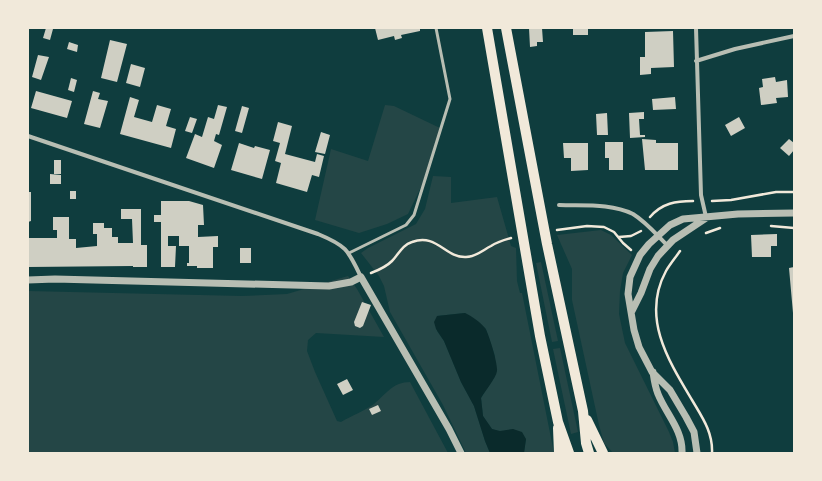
<svg xmlns="http://www.w3.org/2000/svg" width="822" height="481" font-family="Barlow,sans-serif">
<rect width="100%" height="100%" fill="#0f3d3e"/>
<path fill="#244646" d="M385,105L394,106L440,128L422,185L408,214L387,224L359,233L315,220L331,149L368,161Z
M433,176L451,177V203L497,197L511,246L516,248L517,281L520,293H522L554,453H524L526,439L513,429L500,432L492,429L483,416L481,398L495,376V356L486,329L465,313L437,316V331L444,341L461,382L474,406L485,441L490,453H466L443,405L390,312L384,286L379,276L361,253L368,248L416,224L425,209Z
M601,230L611,235L632,255L623,273L620,291L619,314L625,343L669,432L673,442L675,453H613L604,443L599,425L572,300V269L557,235Z
M541,262L558,341L552,342L536,263Z
M348,276L357,289L384,337L316,333L308,340L307,351L315,372L337,421L341,422C351,416 364,411 374,404C386,394 393,382 410,382L448,453H28V291L242,296L287,294Z
M560,348L578,432L571,434L553,349Z"/>
<path fill="#0a2a2b" d="M465,313C473,317 479,321 485,328C489,334 498,364 497,371C496,378 485,391 481,398L483,416L492,429L500,431L513,429L522,432L526,439L524,453H490L485,441L474,406L461,382L444,341L436,329L434,322L437,316Z"/>
<path fill="#cfcfc3" d="M46,28L53,29L50,40L43,38Z
M375,28H420V31L401,35L402,38L395,40L394,36L378,40Z
M529,28H542L543,42H537V46L530,47Z
M573,28H588V35H573Z
M673,31L674,67L651,68V74L640,75V57H645V32Z
M110,40L127,44L117,82L101,78Z
M69,42L78,45L77,52L67,49Z
M38,55L49,57L41,80L32,77Z
M131,64L145,68L140,87L126,83Z
M775,77L776,82L787,80L788,97L776,98L777,103L761,105L759,88L763,87L762,79Z
M71,78L77,80L74,92L68,90Z
M36,91L72,101L67,118L31,108Z
M93,91L100,93L98,99L108,101L100,128L84,124Z
M130,97L139,100L134,117L152,122L157,105L171,109L166,126L176,129L171,148L120,134Z
M675,97L676,109L653,110L652,99Z
M218,105L227,107L219,135L216,134L214,141L222,145L214,168L186,158L195,134L202,137L208,117L214,119Z
M242,106L249,108L242,133L235,131Z
M644,112V119H639L640,135H645V137L630,138L629,113Z
M607,113L608,135H597L596,114Z
M190,117L197,119L192,133L185,131Z
M739,117L745,128L731,136L725,125Z
M278,122L292,126L285,154L315,162L317,154L324,156L319,177L312,175L307,192L276,183L281,163L275,161L280,143L273,141Z
M321,132L330,135L325,154L315,152Z
M642,139L656,140V143H678V170H645Z
M789,139L794,143V150L789,156L780,148Z
M605,142H623V170H609V158H605Z
M239,143L254,148L255,146L270,150L262,179L231,170Z
M563,143H588V170L571,171V158H564Z
M54,160H61V174H54Z
M50,174L61,175V184H50Z
M70,191H76V199H70Z
M28,192H31V221L28,222Z
M161,201H189L203,205L204,225H198V237L218,236V247H213V268H197V266H187V263H189V246H179V236H168V246H176L175,267H161V222H154V215H161Z
M121,209H141V245H147V267H133V266L28,267V238H57V230H53V217H69V239H76V248L97,246V234H93V223H104V228H112V237H118V243H133L132,219H121Z
M777,234V246H771V257H752L751,235Z
M240,248H251V263H240Z
M794,267V313H793L789,268Z
M362,302L371,305L363,326L360,328L355,326L354,322Z
M347,379L353,390L343,395L337,384Z
M378,405L381,411L372,415L369,409Z"/>
<g fill="none" stroke-linecap="round" stroke-linejoin="round">
<path stroke="#f1e9da" stroke-width="2.5" d="M712,201L731,200L776,192H794
M650,217C662,203 676,201 693,201
M771,226L794,228
M557,230L587,226L604,227L614,232L623,243L631,250
M706,233L720,228
M619,237L631,236L641,231
M680,251C676,257 670,264 666,271C641,317 668,360 692,400C702,417 713,432 712,453
M371,273C379,270 386,267 392,261C399,254 402,245 412,242C437,233 445,258 466,257C476,257 483,250 491,246C497,242 504,240 511,238"/>
<path stroke="#b8beb3" stroke-width="3" d="M349,253L406,225L414,215L450,99L436,28"/>
<path stroke="#b8beb3" stroke-width="4" d="M696,28L701,195L706,217
M696,61L735,49L794,36
M28,136L318,234C347,246 348,250 361,277
M559,205C583,206 611,203 633,214C646,222 656,234 667,245"/>
<path stroke="#b8beb3" stroke-width="7" d="M28,280L55,279L329,286L351,282L361,277L449,429L461,453
M632,311L641,293L650,269L658,256L673,240L706,218
M653,372C654,379 655,387 658,394C666,414 683,430 682,453
M697,453L694,432L686,417L670,390L652,372L639,347L634,330L628,294L630,277L640,255L649,244L670,225L683,219L738,214L794,213"/>
<path stroke="#f1e9da" stroke-width="10" d="M487,28L540,336L558,422L569,453
M506,28L547,244L583,411L586,443L589,453
M587,420L603,453
M558,428L559,453"/>
</g>
<rect width="822" height="481" fill="none" stroke="#f1e9da" stroke-width="58"/>
</svg>
